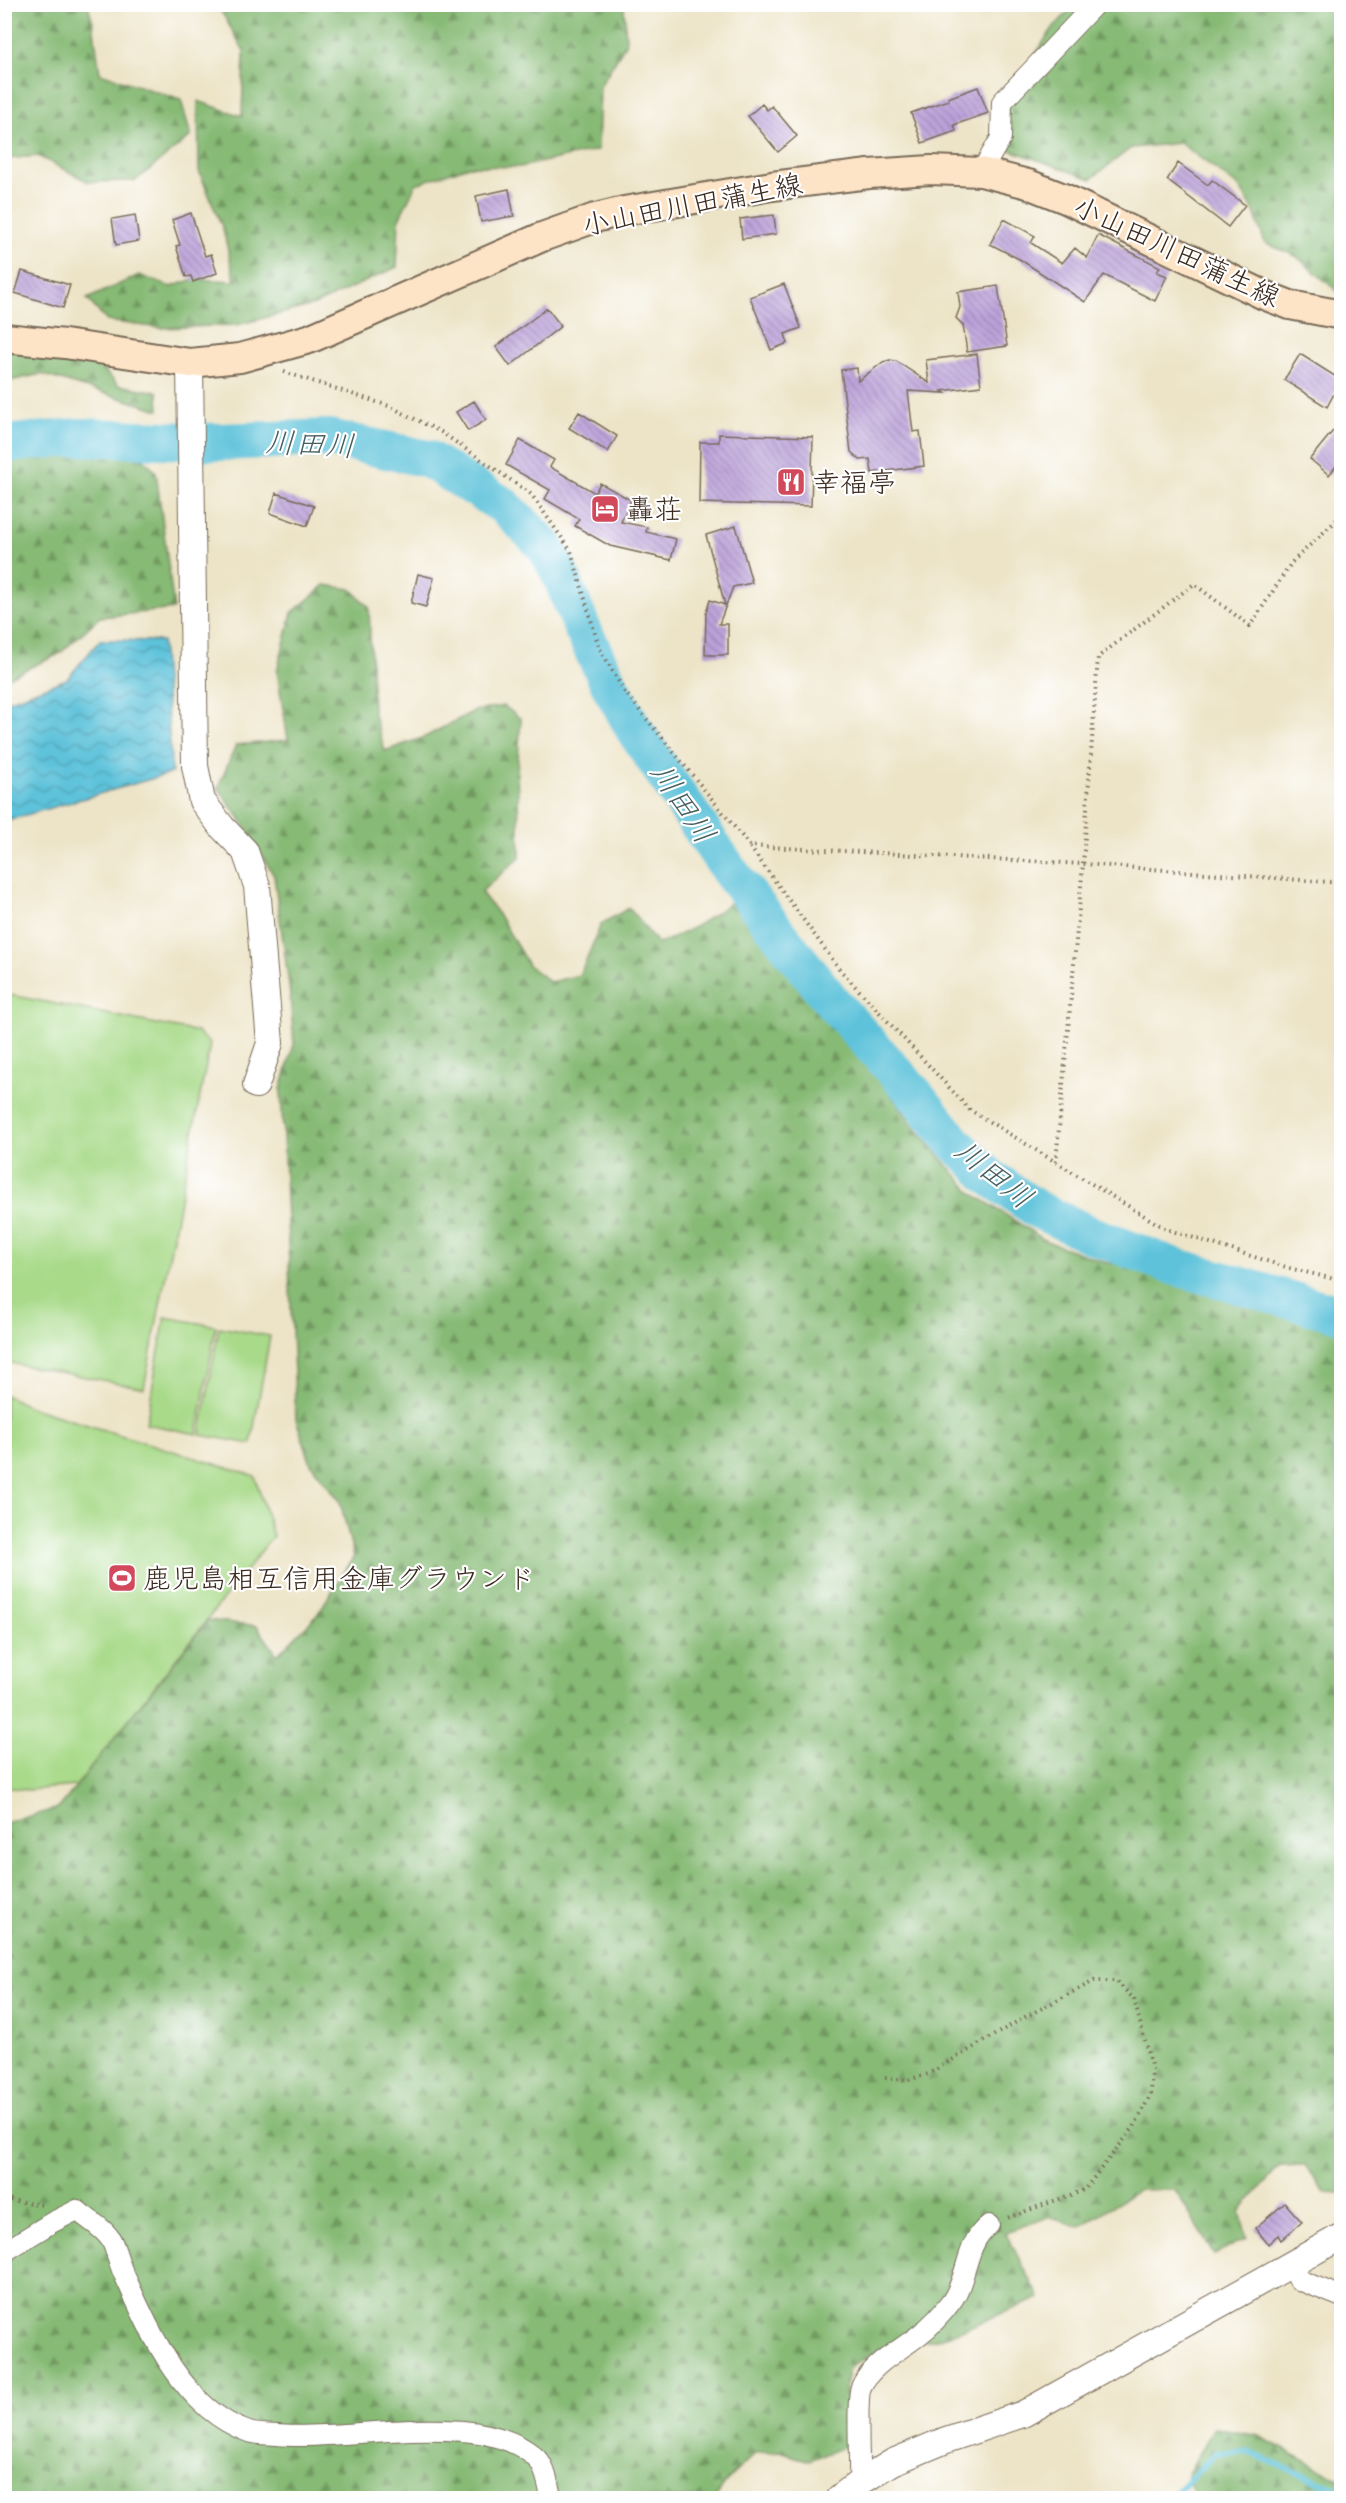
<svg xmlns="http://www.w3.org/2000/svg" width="1346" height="2503" font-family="Caveat,'Klee One',sans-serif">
<defs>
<pattern id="forest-firs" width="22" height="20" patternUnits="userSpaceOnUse" patternTransform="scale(1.5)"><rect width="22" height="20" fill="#86ba75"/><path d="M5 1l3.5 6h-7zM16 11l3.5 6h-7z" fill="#6f975f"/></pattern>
<pattern id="water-waves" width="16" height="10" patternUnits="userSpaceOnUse" patternTransform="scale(1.5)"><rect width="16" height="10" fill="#5dc2da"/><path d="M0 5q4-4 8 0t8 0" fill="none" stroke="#4e9eb0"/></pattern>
<pattern id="building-back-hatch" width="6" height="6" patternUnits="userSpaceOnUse" patternTransform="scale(1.5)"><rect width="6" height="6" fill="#bca2da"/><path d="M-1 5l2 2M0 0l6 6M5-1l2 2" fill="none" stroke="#9a84b0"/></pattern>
</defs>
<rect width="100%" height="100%" fill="#fff"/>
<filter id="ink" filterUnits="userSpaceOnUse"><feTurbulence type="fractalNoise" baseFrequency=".0167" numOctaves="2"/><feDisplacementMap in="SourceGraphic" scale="12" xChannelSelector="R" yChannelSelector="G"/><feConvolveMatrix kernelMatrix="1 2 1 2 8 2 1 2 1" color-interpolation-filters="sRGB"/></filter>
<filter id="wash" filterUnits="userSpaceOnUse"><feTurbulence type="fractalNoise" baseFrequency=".008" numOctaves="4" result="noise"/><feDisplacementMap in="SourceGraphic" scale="24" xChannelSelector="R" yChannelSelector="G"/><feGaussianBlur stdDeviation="1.35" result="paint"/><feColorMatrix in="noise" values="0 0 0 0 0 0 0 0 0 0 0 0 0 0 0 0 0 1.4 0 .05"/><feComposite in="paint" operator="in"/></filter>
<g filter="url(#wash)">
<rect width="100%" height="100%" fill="#ede4c7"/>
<path fill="url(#forest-firs)" stroke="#60724a" stroke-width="1.5" d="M5,4L88,5L93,23L100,73L181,100L191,136L135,181L89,182L38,156L5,159Z
M215,5H624L626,43L600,86L598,150L520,167L469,166L416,184L399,219L397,267L314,305L237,325L161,328L107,321L87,299L139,275L171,287L193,279L235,281L223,229L199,171L198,101L242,116L244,51L221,11Z
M1075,5H1341V290L1337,291L1296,256L1265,243L1253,209L1239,187L1180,143L1131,148L1091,179L991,143L1013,87L1053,28Z
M5,350L64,355L98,364L118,385L158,392L159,410L41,374L5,382Z
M89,420L113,425L156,472L174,609L100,617L59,654L5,679V445L51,421Z
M325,585L351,589L369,607L373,712L385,751L425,737L474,711L504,706L521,719L517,771L520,857L481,892L500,917L528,965L550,982L580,975L601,924L629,908L658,944C690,932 716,915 742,893L917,1130L972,1193L1046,1241L1107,1263L1236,1269L1341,1325V2194L1326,2193L1304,2165L1280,2166L1240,2212L1247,2238L1214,2254L1175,2190H1139L1079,2227L1049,2217L1005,2232L1040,2298L942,2338L881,2348L849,2368L845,2386L855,2433L849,2445L810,2460L779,2451L756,2453L729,2478L715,2498H5V1823L59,1808L208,1620L257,1626L277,1655L317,1615L354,1557L340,1501L311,1464L296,1419L281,1089L294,1044L289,985L274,876L246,827L218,788L236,745L288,740L277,671L292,613Z
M1214,2428L1259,2436L1341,2480V2498H1195L1187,2475Z"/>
<path fill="#a8da89" stroke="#728254" stroke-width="1.5" d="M5,994L197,1032L210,1044L144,1388L5,1362Z
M165,1317L216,1326L197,1434L146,1424Z
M219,1327L270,1336L251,1444L200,1435Z
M5,1395L32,1408L255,1476L273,1536L76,1786L27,1790L5,1787Z"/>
<path fill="url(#water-waves)" stroke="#4c767c" stroke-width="1.5" d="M100,640L162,641L172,773L5,821V702L67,679Z"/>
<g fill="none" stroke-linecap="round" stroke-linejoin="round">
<path stroke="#5dc2da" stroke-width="6" d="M1171,2498L1216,2453L1248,2452L1342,2491"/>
<path stroke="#5dc2da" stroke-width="38" d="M4,444L80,437L219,442L330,438L428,459L504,506L544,545L559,571L582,628L609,684L635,731L731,873L834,1004L916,1095L953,1141L990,1177L1038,1210L1089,1234L1170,1265L1342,1315"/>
</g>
<g id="blocks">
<path fill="url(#building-back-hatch)" d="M978,87L988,113L954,125L956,131L922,143L911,113L949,100L948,98Z
M762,104L767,110L772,106L797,136L778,152L748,116Z
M1178,163L1208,185L1212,180L1245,205L1228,227L1167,180Z
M509,189L514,216L481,222L476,196Z
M191,213L205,256L211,254L217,273L193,282L191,276L186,277L176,246L180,245L172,220Z
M135,215L139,241L116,245L112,219Z
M774,215L776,234L742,239L740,219Z
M1004,219L1035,236L1031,243L1062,263L1075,248L1087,258L1098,235L1160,267L1157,272L1167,276L1155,301L1104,275L1085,302L1021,260L990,244Z
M22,271L70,285L63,308L15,293Z
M784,284L801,328L785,334L788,343L771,350L750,297Z
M998,286L1007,346L967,352L963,325L956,318L960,307L958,292Z
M547,308L561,326L510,366L496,347Z
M977,354L981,386L942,391L945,393L908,391L913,432L920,431L924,466L872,473L870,459L860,460L851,452L841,370L857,368L858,381L883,362L890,360L896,361L929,383L926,360Z
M1300,354L1341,380L1327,407L1284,380Z
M474,401L486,420L468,431L456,412Z
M579,412L617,436L608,452L569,428Z
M1341,421V460L1329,475L1310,459Z
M719,434L813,437L811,506L699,503L700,442H719Z
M520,440L554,460L550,467L595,493L600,483L631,500L621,522L647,527L646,532L676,539L671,560L610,546L575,526L579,519L545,499L550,490L506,465Z
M276,493L314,506L307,526L270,513Z
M736,526L752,583L733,587L719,624H728V655H705L706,613L710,600L725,605L706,535Z
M418,574L434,578L426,607L411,603Z
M1285,2203L1302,2222L1281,2240L1278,2235L1268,2244L1255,2228Z"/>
</g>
</g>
<g filter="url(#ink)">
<use href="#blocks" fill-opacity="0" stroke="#796b59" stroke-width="1.5"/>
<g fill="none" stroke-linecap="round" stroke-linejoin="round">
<g stroke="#796b59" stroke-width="22">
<path id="minor" d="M981,172L1001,138L1002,102L1095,4
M4,2252L51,2223L77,2210C87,2219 104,2228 111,2240C116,2249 118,2260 122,2270C149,2329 181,2407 246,2431C255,2435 267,2434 277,2435C348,2442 486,2406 538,2460C546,2469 549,2487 551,2498
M1290,2264L1299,2280L1342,2297
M859,2483C860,2465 856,2399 861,2387C871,2364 901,2350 919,2335C931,2326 942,2314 951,2302C968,2280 965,2242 989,2225"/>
</g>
<g stroke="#796b59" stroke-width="28">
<path id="tertiary" d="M190,363L195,766L202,801L222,827L245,851L257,886L270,1043L256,1085
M839,2498L859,2483L893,2462L946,2440L1023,2414L1342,2236"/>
</g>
<g stroke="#796b59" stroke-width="32">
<path id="secondary" d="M4,338L65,344L190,363L240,358L309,339L542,237L595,218L624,211L772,186L869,174L931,170L981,172L1028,184L1066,199L1264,295L1290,305L1342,315"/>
</g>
<path stroke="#796b59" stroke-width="4" stroke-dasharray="1.5 4.5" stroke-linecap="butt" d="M284,372L389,406L441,432L531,494L571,551L599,647L624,691L750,846L1083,864L1342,883
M750,847L841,971L970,1110L1166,1229L1289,1268L1342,1281
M1056,1162L1083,864L1098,657L1194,584L1250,626L1292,562L1342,515
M885,2078L908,2080L928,2074L1025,2017L1094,1981H1116L1134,1999L1152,2069L1151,2094L1134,2127L1084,2190L1007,2218
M4,2199L43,2205"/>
<use href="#minor" stroke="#fff" stroke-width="20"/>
<use href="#tertiary" stroke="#fff" stroke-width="26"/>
<use href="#secondary" stroke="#fee4c6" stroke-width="28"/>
</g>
</g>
<defs>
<g id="restaurant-square" transform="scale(1.5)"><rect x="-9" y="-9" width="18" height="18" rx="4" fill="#d1495b" stroke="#fff"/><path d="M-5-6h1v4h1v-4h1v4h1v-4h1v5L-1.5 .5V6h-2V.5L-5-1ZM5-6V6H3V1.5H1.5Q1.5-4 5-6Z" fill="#fff"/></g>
<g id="hotel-square" transform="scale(1.5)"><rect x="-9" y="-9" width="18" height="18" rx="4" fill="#d1495b" stroke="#fff"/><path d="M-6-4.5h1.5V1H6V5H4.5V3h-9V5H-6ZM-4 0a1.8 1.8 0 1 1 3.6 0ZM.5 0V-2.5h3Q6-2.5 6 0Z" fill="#fff"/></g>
<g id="stadium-square" transform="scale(1.5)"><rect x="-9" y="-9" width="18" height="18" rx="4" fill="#d1495b" stroke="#fff"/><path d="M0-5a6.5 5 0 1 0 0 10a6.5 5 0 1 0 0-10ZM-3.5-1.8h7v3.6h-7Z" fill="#fff"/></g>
</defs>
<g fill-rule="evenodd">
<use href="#restaurant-square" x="791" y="482"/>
<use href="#hotel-square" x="605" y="509"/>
<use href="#stadium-square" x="122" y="1578"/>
</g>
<g text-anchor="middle" stroke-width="4.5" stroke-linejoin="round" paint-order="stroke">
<g font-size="28" fill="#3b2a1e" stroke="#fff">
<text transform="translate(692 204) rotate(-11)" y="10">小山田川田蒲生線</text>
<text transform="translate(1177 251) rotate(25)" y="10">小山田川田蒲生線</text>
</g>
<g font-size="28" fill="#3b2a1e" stroke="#fff" text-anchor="start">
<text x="812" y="492">幸福亭</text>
<text x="626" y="519">轟荘</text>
<text x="143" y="1588">鹿児島相互信用金庫グラウンド</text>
</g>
<g font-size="30" font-style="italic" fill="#475f60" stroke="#fff">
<text transform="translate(310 444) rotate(3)" y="10">川田川</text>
<text transform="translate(683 803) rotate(56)" y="10">川田川</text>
<text transform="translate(994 1174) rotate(39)" y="10">川田川</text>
</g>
</g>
<rect width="1346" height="2503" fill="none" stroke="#fff" stroke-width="24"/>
</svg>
